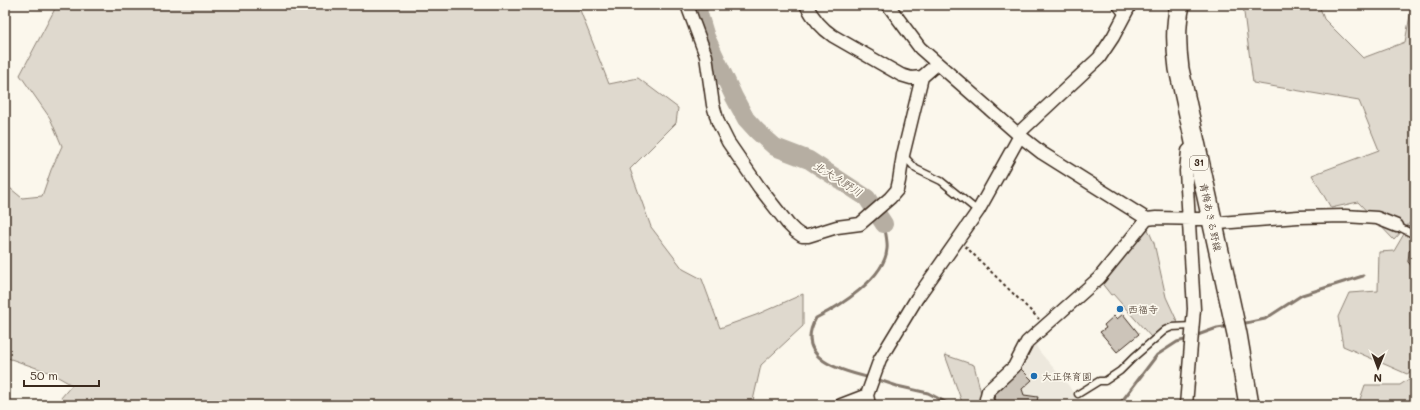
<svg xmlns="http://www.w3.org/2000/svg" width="1420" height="410" font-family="Mali,'Klee One',sans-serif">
<rect width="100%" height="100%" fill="#fbf7ec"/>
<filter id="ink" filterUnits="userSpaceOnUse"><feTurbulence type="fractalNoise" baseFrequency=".025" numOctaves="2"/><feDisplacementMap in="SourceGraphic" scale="8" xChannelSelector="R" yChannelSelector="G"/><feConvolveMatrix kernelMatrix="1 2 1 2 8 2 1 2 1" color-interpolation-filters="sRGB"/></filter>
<g filter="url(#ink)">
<path fill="#ede8dd" d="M1033,339L1039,351L1069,386L1080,405H993L992,401V393Z"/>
<path fill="#dfd9ce" stroke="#8d8276" d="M57,5H578L609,84L638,78L678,108L676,123L630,169L651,227L683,269L702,279L720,328L756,315L803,294V326L761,365L752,405H55L72,385L51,373L5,357V184L22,198L42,196L51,170L62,146L50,118L20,75Z
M1243,5H1319L1324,19L1363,58L1405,42L1412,5H1415V217L1394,240L1358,202L1331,208L1312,175L1379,150L1359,101L1253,83Z
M1415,220V369L1407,374L1343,346L1338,317L1349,293L1378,291L1379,252L1394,251L1408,227Z
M1147,227L1154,243L1166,297L1178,323L1161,328L1151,337L1113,294L1111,295L1100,281Z
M945,355L974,365L984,405H963Z
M1415,375V405H1358L1365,385H1400Z"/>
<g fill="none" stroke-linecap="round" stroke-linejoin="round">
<path stroke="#85796d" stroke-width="3" d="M1241,324L1265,319L1302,295L1363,276
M1195,336L1217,328L1230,326
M871,378C841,371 793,359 816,318C840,306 885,278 887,249C888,241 885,231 884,224
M876,379L897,386L928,393L951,405
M1119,405L1157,355L1177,342L1188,339"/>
<path stroke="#b6aea2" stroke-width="18" d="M698,5L699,14L706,37L734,97L746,119L757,131L775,147L809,160L867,198L884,224"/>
</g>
<path fill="#ccc4b9" stroke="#3b2a1e" d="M1415,246V270L1408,262L1409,251Z
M1123,314L1139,334L1117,352L1100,332L1106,328L1104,325L1114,316L1117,319Z
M1021,369L1032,380L1022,389L1024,395L1038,397L1036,405L993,404L995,394Z"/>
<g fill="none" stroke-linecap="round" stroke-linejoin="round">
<g stroke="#3b2a1e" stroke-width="9">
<path id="service" d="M1115,5L1124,16
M903,155L916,169L941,181L978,211
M1397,226L1415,235
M1078,394L1099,381H1105L1120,371L1134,357L1165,330L1172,327L1192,326"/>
</g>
<g stroke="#3b2a1e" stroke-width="15">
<path id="minor" d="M687,5L706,56L713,105L718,122L728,142L759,187L788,224L795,231L802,236H808L837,227L860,224L890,198L897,190L899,181L903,155L922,77L937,64
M806,5C813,18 821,28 833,36L901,75L911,78L922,77
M888,5L920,48L1019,135L1042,153L1147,219L1156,218L1204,219L1219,223L1298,217L1345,216L1377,218L1397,226
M841,405L867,395
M869,405L867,395L880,359L917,298L978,211L1017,141L1022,130L1099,58L1113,37L1130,5
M989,405L986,399L988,391L1014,367L1027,342L1099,278L1147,219
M1186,405L1194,309L1186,171L1188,151L1195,144"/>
</g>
<g stroke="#3b2a1e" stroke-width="22">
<path id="primary" d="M1180,5C1175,26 1176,47 1179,69L1237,334L1249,405"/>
</g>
<path stroke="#3b2a1e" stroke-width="2" stroke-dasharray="3 3" stroke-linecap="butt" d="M965,246L1039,319"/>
<use href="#service" stroke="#fbf7ec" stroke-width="6"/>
<use href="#minor" stroke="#fbf7ec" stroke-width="12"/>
<use href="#primary" stroke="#fbf7ec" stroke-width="19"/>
</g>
</g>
<g fill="#1f6fb2" stroke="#fbf7ec" stroke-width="1.5">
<circle cx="1120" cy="309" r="4"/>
<circle cx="1034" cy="376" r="4"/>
</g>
<g text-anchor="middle" stroke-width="3.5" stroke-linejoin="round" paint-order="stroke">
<rect fill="#fbf7ec" stroke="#75685c" stroke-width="1" x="1190" y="156" width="18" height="14" rx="3"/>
<g font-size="9" font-weight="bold" fill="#3b2a1e">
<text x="1199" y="166">31</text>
</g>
<g font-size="10" fill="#3b2a1e" stroke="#fbf7ec">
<text transform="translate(1211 217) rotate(78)" y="4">青梅あきる野線</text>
</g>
<g font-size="10" fill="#3b2a1e" stroke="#fbf7ec" text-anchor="start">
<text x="1128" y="313">西福寺</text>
<text x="1042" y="380">大正保育園</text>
</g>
<g font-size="11" font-style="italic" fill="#605246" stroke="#fbf7ec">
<text transform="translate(838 179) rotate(32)" y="4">北大久野川</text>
</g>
</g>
<rect width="1420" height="410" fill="none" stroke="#fbf7ec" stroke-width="20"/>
<rect x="10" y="10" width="1400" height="390" fill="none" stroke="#3b2a1e" stroke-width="1.5" filter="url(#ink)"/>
<g transform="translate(1378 368) rotate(181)" stroke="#fbf7ec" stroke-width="3" paint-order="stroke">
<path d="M0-3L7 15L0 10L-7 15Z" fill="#3b2a1e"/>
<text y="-6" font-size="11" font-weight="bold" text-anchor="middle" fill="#3b2a1e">N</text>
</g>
<path d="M24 380v6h75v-6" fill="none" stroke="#3b2a1e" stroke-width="2"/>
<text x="30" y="380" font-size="12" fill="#3b2a1e" stroke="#fbf7ec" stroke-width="3" paint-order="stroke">50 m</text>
</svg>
